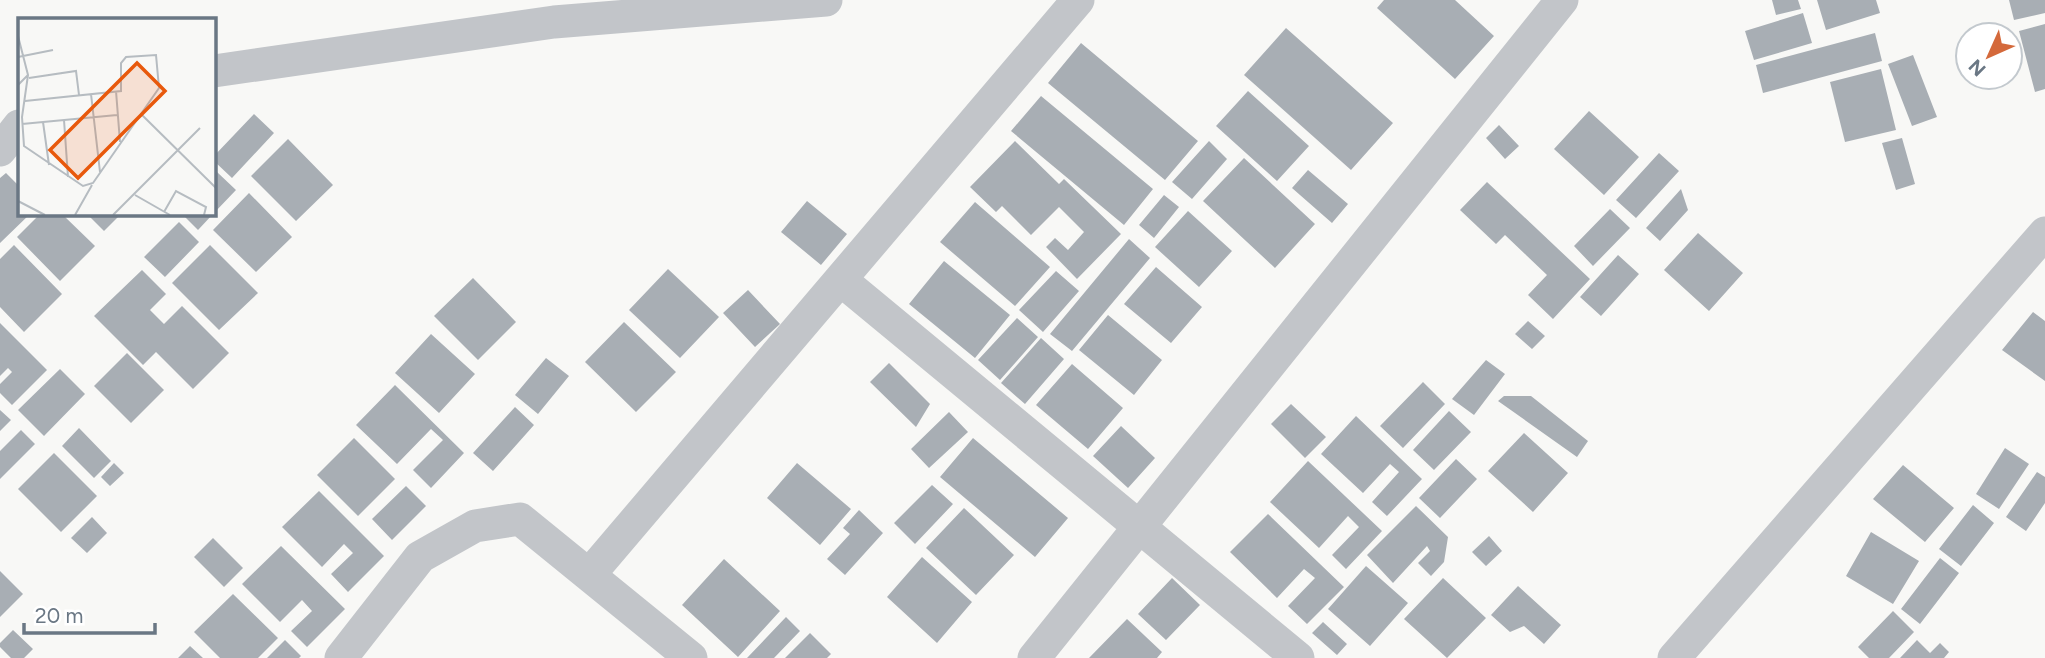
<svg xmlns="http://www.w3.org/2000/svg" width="2045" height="658" font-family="Figtree,sans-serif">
<rect width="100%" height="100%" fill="#f8f8f6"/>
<path fill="#a8aeb4" d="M1384,0H1455L1494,36L1455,79L1377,8Z
M1772,0H1798L1801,9L1776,15Z
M1817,0H1876L1880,13L1826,30Z
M2009,0H2045V13L2014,20Z
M1803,13L1812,43L1754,60L1745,31Z
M2045,24V89L2035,92L2019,31Z
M1286,28L1393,123L1351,170L1244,75Z
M1875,33L1882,61L1763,93L1756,65Z
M1081,43L1198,141L1165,180L1048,83Z
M1913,55L1937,117L1912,126L1888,64Z
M1881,69L1896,130L1845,142L1830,82Z
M1248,91L1309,146L1277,181L1216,126Z
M1041,96L1153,189L1124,225L1011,131Z
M1589,111L1639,157L1604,195L1554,149Z
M254,114L274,133L232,178L214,161V156Z
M1499,125L1519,146L1505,159L1486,138Z
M1902,138L1915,184L1896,190L1882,143Z
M288,139L333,185L296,221L251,176Z
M1015,141L1059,184L1064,179L1121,234L1077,279L1046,247L1055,238L1068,250L1084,232L1059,207L1031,235L1002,206L996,212L970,187Z
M1209,141L1227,159L1192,199L1172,182Z
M1659,153L1679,171L1636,218L1616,200Z
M1244,158L1315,224L1275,268L1203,201Z
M1308,170L1348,204L1332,223L1292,188Z
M217,172L236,190L214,213V176Z
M6,173L19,186V214H30L0,243V178Z
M1487,182L1590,279L1553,319L1528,295L1547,275L1505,235L1496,244L1460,210Z
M1681,189L1688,210L1660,241L1646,228Z
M249,193L292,237L256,272L213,230Z
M1164,195L1179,207L1154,238L1139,225Z
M807,201L847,234L821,265L781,232Z
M975,202L1050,267L1015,306L940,242Z
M1610,209L1630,228L1593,266L1574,246Z
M1188,211L1232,251L1199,287L1155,247Z
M40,214H62L95,246L60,281L17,237Z
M87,214H121L104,231Z
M182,214H213L198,230Z
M179,222L199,242L165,277L144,257Z
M1698,233L1743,273L1709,311L1664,270Z
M1129,239L1150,258L1072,351L1050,334Z
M14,245L62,294L24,332L0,307V259Z
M210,245L258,293L219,330L172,283Z
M1618,255L1639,274L1601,316L1580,297Z
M944,261L1010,315L975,358L909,304Z
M1156,267L1202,307L1171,343L1124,304Z
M668,269L719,317L680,358L629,310Z
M142,270L166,294L150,310L164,324L182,306L229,353L193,389L156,352L143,365L94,316Z
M1056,271L1079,291L1043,332L1019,310Z
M473,278L516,322L478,360L434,316Z
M748,290L780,324L755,347L723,313Z
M2033,312L2045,321V381L2002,350Z
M1108,315L1162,360L1134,395L1079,350Z
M1017,318L1038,337L1000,380L978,360Z
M1528,321L1545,336L1532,349L1515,334Z
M624,322L676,372L636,412L585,362Z
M0,323L47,370L12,405L0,393V384L12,372L8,368L0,376Z
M431,334L475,374L439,413L395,373Z
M1041,338L1064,359L1025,404L1001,383Z
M127,353L164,390L131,423L94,386Z
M546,358L569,376L538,414L515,395Z
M1486,360L1505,374L1474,415L1452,399Z
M889,363L930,404L916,427L870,382Z
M1072,364L1123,408L1088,449L1036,405Z
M60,369L85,394L44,436L18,410Z
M1423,382L1445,404L1403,448L1380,426Z
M395,385L464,453L431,488L413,470L443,440L431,429L397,464L356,425Z
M1504,396H1531L1588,441L1577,457L1498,401Z
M1291,404L1326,437L1305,458L1271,424Z
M515,407L534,425L493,471L473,453Z
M0,410L11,420L0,431Z
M1449,411L1471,432L1434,470L1413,450Z
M949,412L968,432L929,468L911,449Z
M1356,416L1422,479L1387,516L1372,502L1399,472L1390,464L1363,493L1321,454Z
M1121,426L1155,458L1128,488L1093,456Z
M79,428L111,461L94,478L62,446Z
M21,430L35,444L0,479V451Z
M1524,433L1568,473L1533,512L1488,471Z
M354,438L395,479L358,516L317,475Z
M973,438L1068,518L1035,557L940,477Z
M2005,448L2029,464L1999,509L1976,494Z
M54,453L97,496L61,532L18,489Z
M1456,459L1477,479L1440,518L1419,498Z
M1308,461L1382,531L1346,569L1332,555L1359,527L1348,516L1319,548L1270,502Z
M114,463L124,473L110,486L101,477Z
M797,463L851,509L820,545L767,498Z
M1903,465L1954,508L1925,542L1873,499Z
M2037,472L2045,477V503L2026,531L2006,517Z
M932,485L953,504L915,544L894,523Z
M406,486L426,506L392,540L372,519Z
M319,491L384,556L348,592L331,574L353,553L344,544L322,567L282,527Z
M1973,505L1994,523L1961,566L1939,549Z
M1416,506L1448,537L1444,562L1431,576L1418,563L1430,551L1427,546L1393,583L1367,555Z
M964,508L1014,555L976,595L926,548Z
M859,510L883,533L845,575L827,559L850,534L843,528Z
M1268,514L1344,587L1307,624L1288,606L1315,578L1304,569L1277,598L1230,552Z
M92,517L107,533L87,553L71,538Z
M1871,532L1919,561L1893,604L1846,576Z
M1489,536L1502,551L1486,566L1472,552Z
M213,538L243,568L224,587L194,557Z
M281,546L345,609L307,647L291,631L312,611L302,600L280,622L242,584Z
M922,557L972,602L937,643L887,597Z
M1940,558L1959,573L1920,624L1901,609Z
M724,559L780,611L738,657L682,605Z
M1366,566L1408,603L1370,646L1328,609Z
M0,571L23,594L0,617Z
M1172,578L1200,605L1166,640L1138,614Z
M1443,578L1486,618L1447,658L1404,619Z
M1518,586L1561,625L1544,644L1524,626L1510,632L1491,615Z
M233,594L278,638L258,658H220L194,632Z
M1893,611L1914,632L1889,658H1869L1858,647Z
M786,617L800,631L774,658H747Z
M1127,619L1162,652L1157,658H1089Z
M1323,622L1347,644L1337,655L1312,633Z
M13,630L33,649L24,658H11L0,647V643Z
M810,633L831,654L827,658H785Z
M285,640L301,656L299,658H267Z
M1917,640L1930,653L1940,643L1949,652L1944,658H1900Z
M190,646L203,658H178Z"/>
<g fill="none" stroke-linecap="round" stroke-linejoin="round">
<path stroke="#c2c5c9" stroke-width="33" d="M214,71L554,22L826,0
M0,150L19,126
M841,280L1298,658
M589,575L1078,0
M341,658L420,557L475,526L520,519L691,658
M1034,658L1562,0
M1674,658L2045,233"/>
</g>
<g transform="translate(18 18)">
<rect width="198" height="198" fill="#f8f8f6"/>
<path fill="none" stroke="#b6bcc1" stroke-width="2" d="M0,18L10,57L0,67M0,39L35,32M11,60L58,53L61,77M98,73L102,124M73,76L82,154M7,83L103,73V45L108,39L138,37L141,70L75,165L65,168L6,128L4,99L10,57M123,96L198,170M46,102L50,159M25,104L31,147M4,106L99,97M117,177L152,197M0,183L27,197M146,194L158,173L188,189L186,197M57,197L74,167M95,197L182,110"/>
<path fill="#e8590c" fill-opacity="0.15" stroke="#e8590c" stroke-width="3.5" d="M119,45L147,73L60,160L32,132Z"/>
<rect width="198" height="198" fill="none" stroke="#6a7784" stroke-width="3.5"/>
</g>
<g transform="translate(1989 56) rotate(225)"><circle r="33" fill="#ffffff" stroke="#c3c9ce" stroke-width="2"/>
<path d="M0-5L12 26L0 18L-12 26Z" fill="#d4693b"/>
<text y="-10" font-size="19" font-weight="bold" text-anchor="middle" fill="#6a7784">N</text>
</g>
<path d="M24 623v10h131v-10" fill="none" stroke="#6a7784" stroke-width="3.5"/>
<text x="35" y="623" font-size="21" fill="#6a7784" stroke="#ffffff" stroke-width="5" paint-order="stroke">20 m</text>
</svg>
